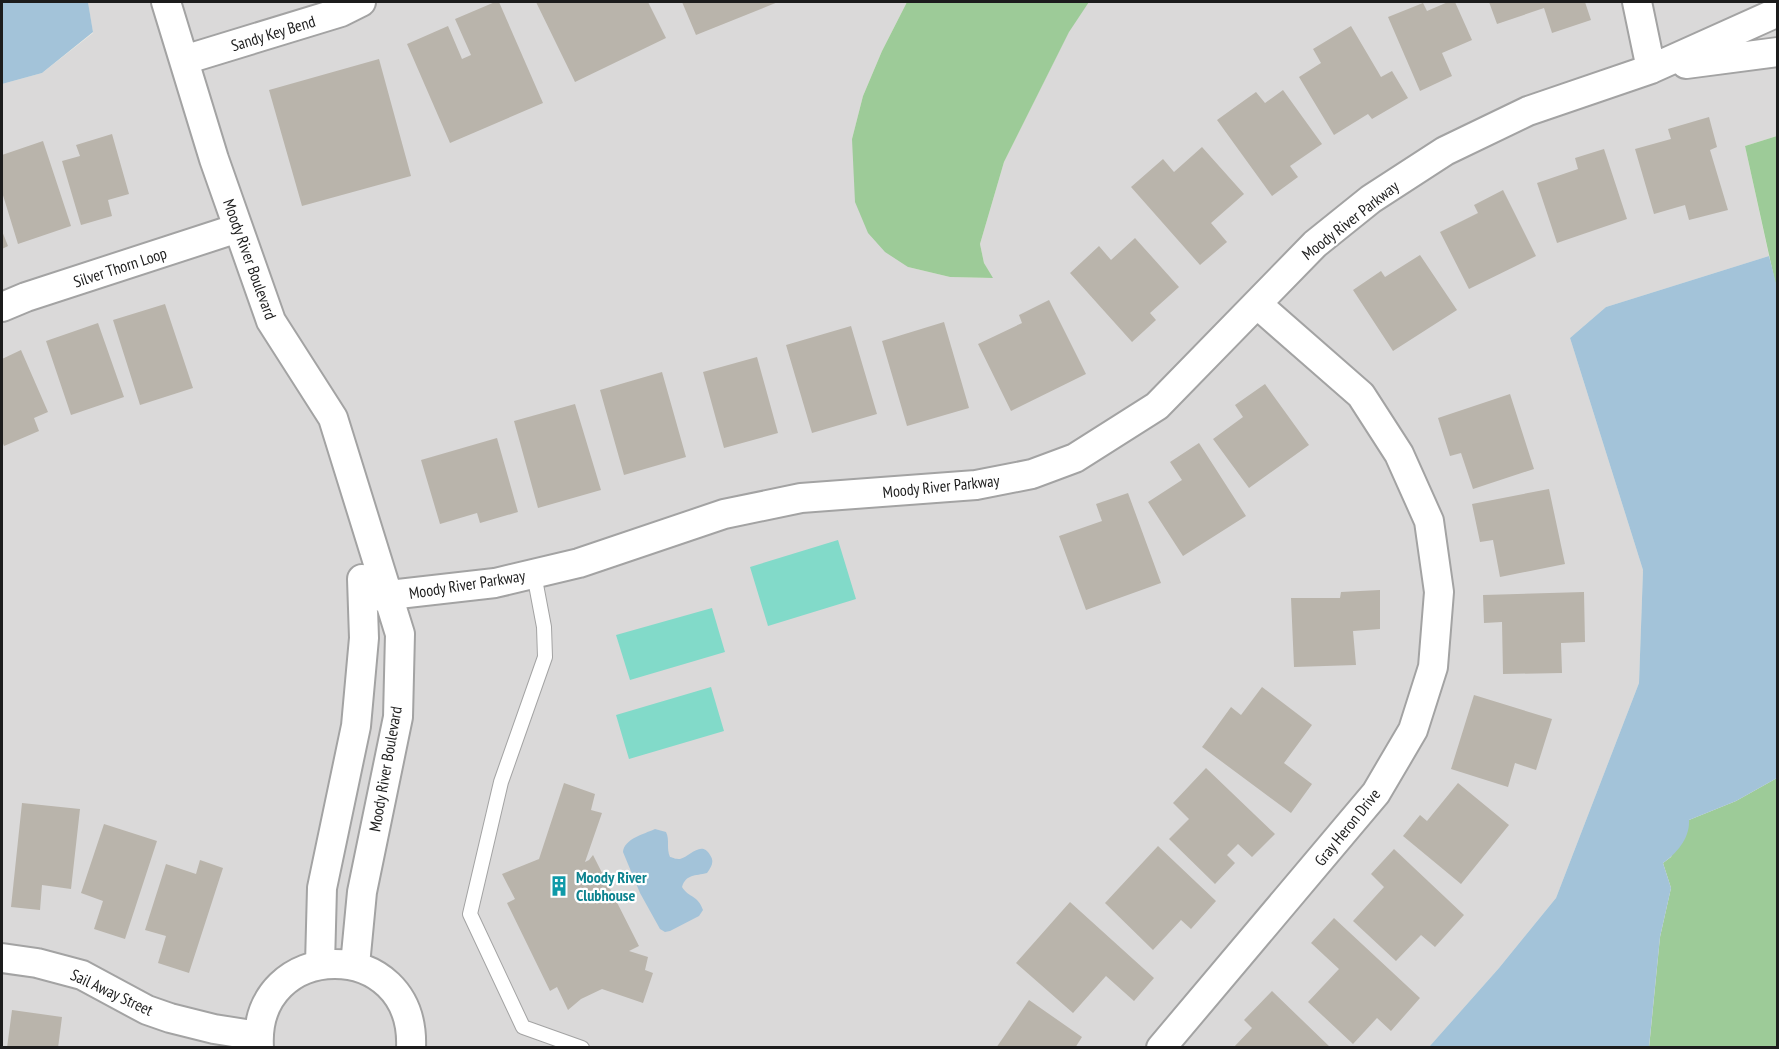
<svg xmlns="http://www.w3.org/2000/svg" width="1779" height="1049" font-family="'PT Sans Narrow',sans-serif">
<rect width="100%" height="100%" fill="#edebe2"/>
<path fill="#dad9d9" d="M88,2H907L882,51L863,96L852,139L908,267L950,277L992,278L984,263L980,244L1004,162L1069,31L1089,2H1771L1777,12V136L1745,146L1769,256L1606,307L1570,338L1643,570L1639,683L1556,898L1499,968L1429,1047L2,1048V84L42,73L93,33Z"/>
<path fill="#9dcb98" d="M907,2H1089L1069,32L1004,162L980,244L984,263L993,278L950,277L908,267L885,252L868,233L855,202L852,139L863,96L882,51Z
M1777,136H1778L1777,291L1745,146Z
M1777,778V1047L1649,1048L1660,937L1671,888L1663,863L1671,857L1689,820L1736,801Z"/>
<path fill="#82dac9" d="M838,540L856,599L768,626L750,567Z
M712,608L725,652L630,680L616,635Z
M711,687L724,731L629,759L616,715Z"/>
<path fill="#a3c3d9" d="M2,2H88L93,32L42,73L2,84Z
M1769,256L1778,291L1777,778L1736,801L1689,820C1690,838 1677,853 1663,863L1671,888L1660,937L1649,1047H1429L1499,968L1556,898L1639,683L1643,570L1570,338L1606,307Z
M655,829L666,832C670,840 666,848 670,857C674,858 675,859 680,859C690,857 701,840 710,855C715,862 711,867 707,873C695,876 686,874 682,887C689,898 698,895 703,910L699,916L670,931L665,932L660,929L640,893L623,852C624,839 644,834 655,829Z"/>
<path fill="#b9b4ab" d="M495,2H499L543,103L450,143L407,44L448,26L462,59L471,55L455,19Z
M536,2H648L666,38L575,82Z
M682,2H778L696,35Z
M1448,2H1455L1472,40L1442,53L1452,76L1420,91L1388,17L1423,3L1427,11Z
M1489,2H1585L1591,20L1552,33L1544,8L1497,24Z
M1351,26L1381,77L1392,71L1408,98L1372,119L1368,114L1334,135L1299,77L1321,63L1313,49Z
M379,59L411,176L302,206L269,90Z
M1283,90L1322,144L1290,166L1298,177L1272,196L1217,120L1256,92L1265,103Z
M1709,117L1717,147L1710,150L1728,210L1689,220L1685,205L1654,214L1635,149L1671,139L1668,129Z
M112,134L129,194L108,200L112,216L81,225L62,161L80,156L76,145Z
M43,141L71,226L18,244L2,192V155Z
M1202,147L1244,194L1211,223L1227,242L1200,265L1131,187L1163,159L1174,172Z
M1604,149L1627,219L1557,243L1537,183L1578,169L1575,158Z
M1503,190L1536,256L1469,289L1440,232L1478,213L1474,205Z
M2,231L8,246L2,249Z
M1135,238L1179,287L1150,313L1156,320L1132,342L1070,273L1099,246L1111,260Z
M1420,255L1457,310L1393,351L1353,290L1381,271L1385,277Z
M1049,300L1086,374L1011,411L978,344L1022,323L1019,315Z
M165,304L193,388L140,405L113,320Z
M944,322L969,408L907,426L882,341Z
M98,323L124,397L71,415L46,341Z
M851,326L877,414L812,433L786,345Z
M21,350L48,412L34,418L39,431L4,446L2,441V359Z
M757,357L778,433L724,448L703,372Z
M662,372L686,457L624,475L600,390Z
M1265,384L1309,445L1249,488L1213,439L1243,417L1235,405Z
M1510,394L1534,469L1473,489L1461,453L1450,456L1438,418Z
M575,404L601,490L538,508L514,421Z
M497,438L518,512L480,523L477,513L440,524L421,460Z
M1199,443L1246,516L1183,556L1148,502L1182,480L1170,462Z
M1549,489L1565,564L1500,577L1493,540L1480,542L1472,504Z
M1128,493L1161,583L1086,610L1059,536L1102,521L1096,504Z
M1380,590V629L1353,631L1356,665L1294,667L1291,598H1340L1341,592Z
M1584,592L1585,642L1561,643L1562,673L1503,674L1502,622L1484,623L1483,595Z
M1262,687L1312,725L1284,763L1312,784L1291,813L1202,747L1231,707L1241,715Z
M1474,695L1552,719L1536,770L1515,763L1508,787L1451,769Z
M1206,768L1275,834L1252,857L1238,844L1227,855L1235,863L1215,884L1169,839L1189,819L1173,803Z
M564,783L595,794L591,810L602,813L585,862L589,860L593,855L639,946L629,951L648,957L645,970L653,973L643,1003L602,989L581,999L568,1010L557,987L550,991L507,903L515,899L502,874L539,859Z
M1458,783L1509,825L1461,884L1403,836L1420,815L1427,821Z
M22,803L80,809L71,889L42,885L40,910L11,907Z
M104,824L157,841L125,939L94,929L103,901L81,893Z
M1158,846L1216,901L1191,929L1181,920L1153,950L1105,903Z
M1394,849L1464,915L1435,947L1421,935L1396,961L1353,921L1384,887L1371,874Z
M200,860L223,868L189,973L158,963L166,936L145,930L166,864L196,874Z
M1070,902L1154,978L1134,1001L1106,976L1073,1013L1016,963Z
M1334,918L1420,998L1391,1031L1377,1018L1353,1044L1308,1002L1339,969L1311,943Z
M1272,991L1331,1048H1233L1252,1028L1244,1020Z
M1029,1000L1082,1037L1075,1048H996Z
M12,1010L62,1017L58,1048H7Z"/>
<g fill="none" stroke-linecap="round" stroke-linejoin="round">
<g stroke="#a3a3a3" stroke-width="16">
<path id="service" d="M534,574L544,627L545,657L501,782L470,914L523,1027L582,1048"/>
</g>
<g stroke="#a3a3a3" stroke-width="32">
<path id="minor" d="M166,2L214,159L271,321L333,418L400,634L398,717L362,892L355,965
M1637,2L1651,69
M184,60L341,12L361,2
M1686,64L1778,52
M2,307L26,297L238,228
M363,598L495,583L579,563L724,514L801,498L976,485L1032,474L1075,458L1157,406L1315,244L1371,199L1445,151L1528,111L1651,69L1778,12
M2,958L37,963L82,975L147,1010L170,1018L214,1029L258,1036
M320,964L322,888L356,726L364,638L362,579
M259,1048C252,937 416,935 411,1048
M1161,1048L1376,793L1413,730L1433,667L1439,592L1429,521L1399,454L1361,395L1257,304"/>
</g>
<use href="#service" stroke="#fff" stroke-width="14"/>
<use href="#minor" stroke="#fff" stroke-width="28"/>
</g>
<defs>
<g id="building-bare" transform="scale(1.62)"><path d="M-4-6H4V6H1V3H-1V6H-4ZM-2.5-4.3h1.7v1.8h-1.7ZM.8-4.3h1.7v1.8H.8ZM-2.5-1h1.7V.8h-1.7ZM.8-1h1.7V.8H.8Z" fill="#0f9aa8" stroke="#fff" stroke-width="2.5" paint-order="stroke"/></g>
</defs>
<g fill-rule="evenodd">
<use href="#building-bare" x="559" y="886"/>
</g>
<g text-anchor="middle" stroke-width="4.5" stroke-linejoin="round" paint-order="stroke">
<g font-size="16" fill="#1c1c1c" stroke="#fff">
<text transform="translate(273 33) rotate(-17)" y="6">Sandy Key Bend</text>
<text transform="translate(1350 220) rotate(-38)" y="6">Moody River Parkway</text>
<text transform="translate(250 259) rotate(70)" y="6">Moody River Boulevard</text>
<text transform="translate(120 267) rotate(-18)" y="6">Silver Thorn Loop</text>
<text transform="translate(941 486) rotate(-6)" y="6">Moody River Parkway</text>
<text transform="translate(467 584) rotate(-9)" y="6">Moody River Parkway</text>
<text transform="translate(385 769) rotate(-80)" y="6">Moody River Boulevard</text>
<text transform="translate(1347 827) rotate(-51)" y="6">Gray Heron Drive</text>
<text transform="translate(112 992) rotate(25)" y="6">Sail Away Street</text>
</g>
<g font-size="16" font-weight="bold" fill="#0d838f" stroke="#fff" text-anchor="start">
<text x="576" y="883">Moody River<tspan x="576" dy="18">Clubhouse</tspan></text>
</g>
</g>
<rect width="1779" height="1049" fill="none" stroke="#1c1c1c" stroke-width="6"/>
</svg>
